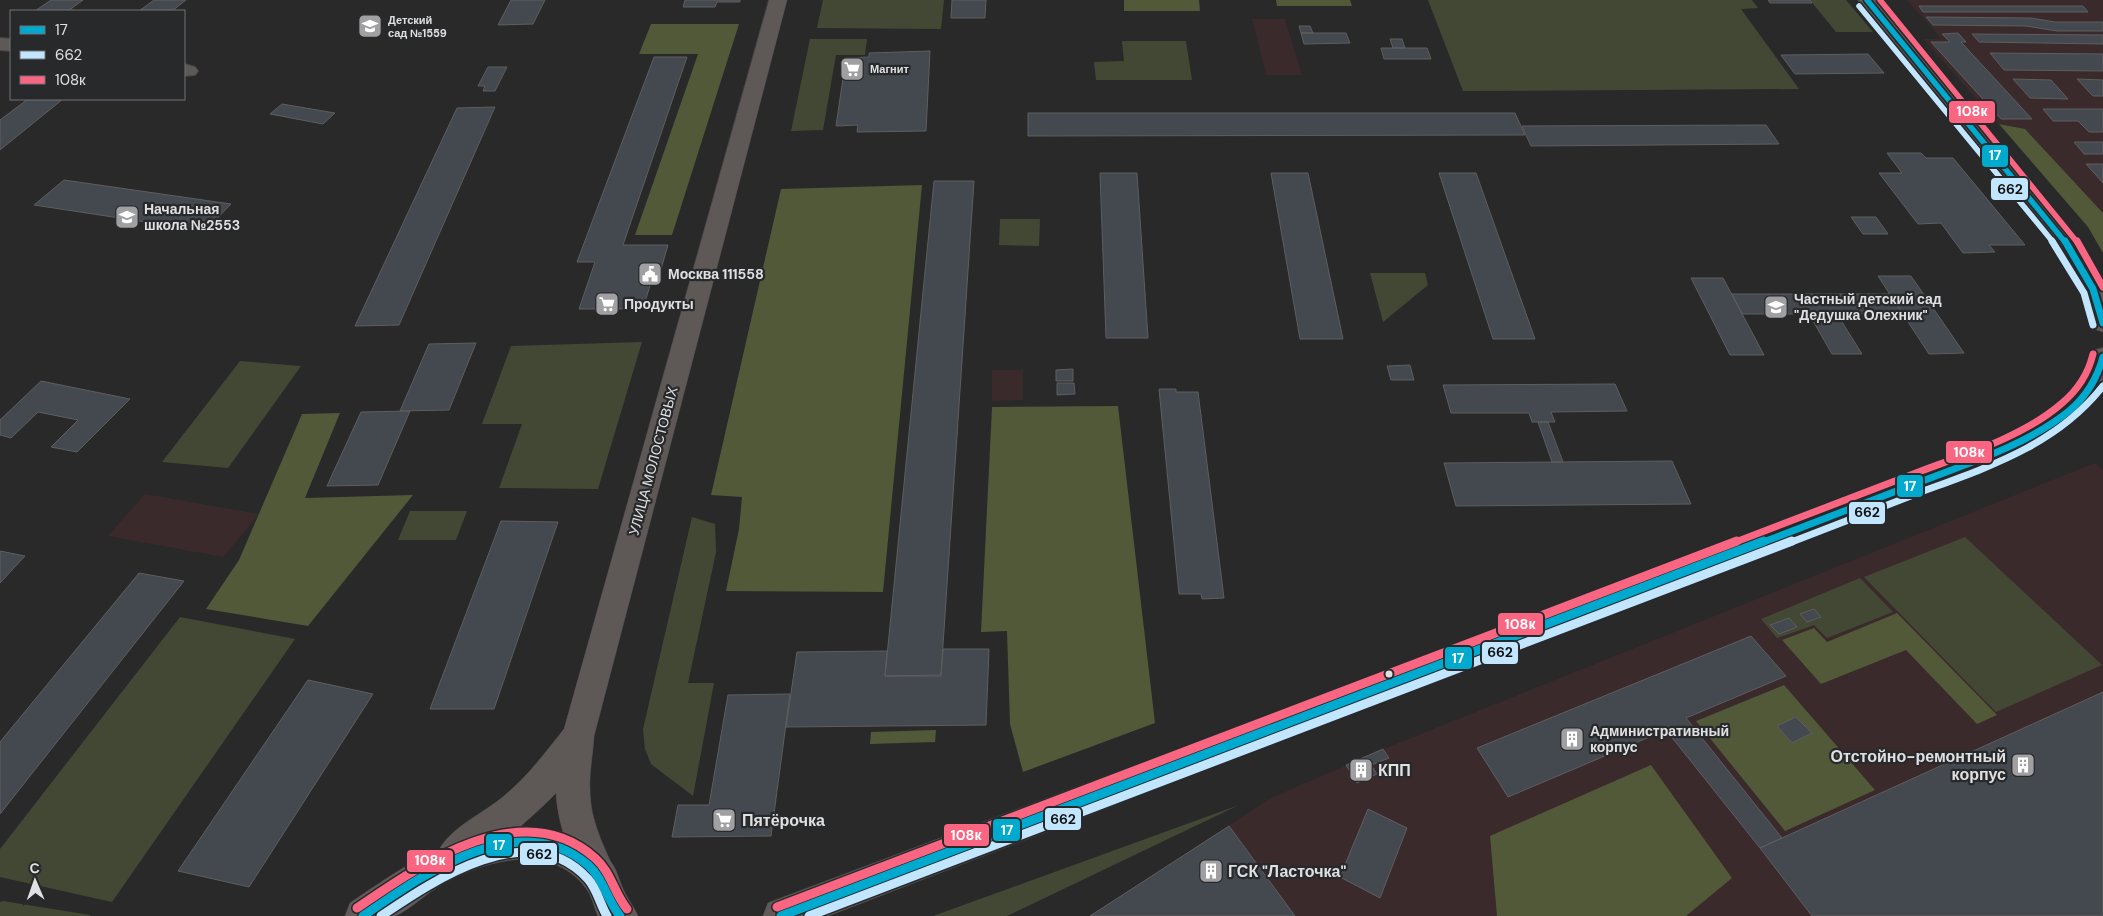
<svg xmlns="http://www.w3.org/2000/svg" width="2103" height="916" font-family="'DM Sans',sans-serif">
<rect width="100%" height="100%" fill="#29292a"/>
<path fill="#3b2a2b" d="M1907,0H2103V213L2025,129L1999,124L1923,39H1942Z
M1252,19H1285L1302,75H1266Z
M992,370H1023V400L992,401Z
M2095,463L2103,470V916H1090L1271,798L1396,744Z
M145,494L259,514L223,557L108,536Z"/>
<path fill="#434835" d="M823,0H944L941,29L817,28Z
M1428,0H1752L1758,8L1741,9L1799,89L1463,91Z
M1810,0H1846L1873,32H1836Z
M810,39H867L865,55H836L823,130L791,131Z
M1122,41H1186L1192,80H1096L1094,62L1124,61Z
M1000,219H1040L1039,246L999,245Z
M1370,273H1425L1428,285L1383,322Z
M642,342L598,489L499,488L522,424H482L511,346Z
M240,361L301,366L228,468L162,462Z
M410,511H467L456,540H398Z
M692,517L715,524L716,552L688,683H714L693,796L651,764L645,749L643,729Z
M1965,537L2102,665L1996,712L1864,577Z
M1860,578L1893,612L1827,638L1814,625L1777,638L1761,619Z
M180,617L295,639L112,902L0,877V849Z
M1239,805L1007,916H933Z
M3,901L90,915L91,916H0V902Z"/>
<path fill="#515939" d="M1124,0H1199L1200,11H1124Z
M1276,0H1350L1352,6H1277Z
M651,24H739L672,235H635L698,54H639Z
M1999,124L2025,129L2103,213V253L2088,227Z
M922,185L883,592L726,591L739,529L742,497L711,495L781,189Z
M1118,406L1155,723L1023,772L1010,724L1007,631L981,632L992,407Z
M340,413L305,498L413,495L308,626L206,609L239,560L302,414Z
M1897,613L1997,715L1977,724L1906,650L1821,684L1782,640L1814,628L1827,642Z
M1784,685L1875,790L1785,831L1696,721Z
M936,730L935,742L870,744L871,732Z
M1651,765L1732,878L1686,916H1497L1490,836Z"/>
<path fill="#44484f" stroke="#5e5e5f" d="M51,0H83L68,11H35Z
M154,0H186L172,11H139Z
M511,0H545L533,24L498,25Z
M685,0H740V2H717L715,7H683Z
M952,0H986L985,18H951Z
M1768,0H1810L1812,3H1770Z
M1919,6H2083L2088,12H1923Z
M1926,17L2031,18L2055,22H2103V31H2057L2026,26L1933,25Z
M1299,26H1310L1313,33H1301Z
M1301,33H1346L1350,43L1304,44Z
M1958,33L1966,42H1961L2032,119H2001L1931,42H1950L1942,34Z
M1972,34L2103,35V44L1979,42Z
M1390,39H1402L1405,48H1393Z
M1381,48H1427L1431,59H1384Z
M930,51L926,131L857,132L858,125L836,126L846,58L869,57V53Z
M1990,53L2103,54V71L2004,70Z
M1868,54L1884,73L1795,74L1781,55Z
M654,57H687L623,245H668L657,283L651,282L643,309H579L595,262H577Z
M488,67H507L495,91H483L485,86H478Z
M2013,79L2051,80L2068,99L2030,98Z
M2077,79L2103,80V96H2093Z
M28,99H63L0,150V120Z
M282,104L335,113L323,124L270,114Z
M495,107L399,325L355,326L457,108Z
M2043,109H2103V132H2089L2078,121H2053Z
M1028,113H1515L1525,135L1028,136Z
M1766,125L1779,144L1531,146L1522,126Z
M2074,142H2103V154H2084Z
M1887,153H1921L1926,158H1953L2025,245H1989L1995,252L1963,253L1941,223L1918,224L1879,173H1902Z
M2086,164H2103V183Z
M1100,173H1137L1148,338H1106Z
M1271,173H1308L1343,339H1300Z
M1439,173H1476L1535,339H1493Z
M64,180L231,204L205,231L34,205Z
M934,181H974L941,675L885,676Z
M1851,217H1876L1888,234H1863Z
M1878,276H1911L1964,353L1929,354Z
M1691,278H1723L1764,355H1730Z
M1732,294H1890L1903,314H1742Z
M1809,314H1837L1862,354H1832Z
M476,343L449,410L400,411L429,344Z
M1410,365L1414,380H1391L1387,366Z
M1073,369V381H1056V370Z
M41,381L130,399L77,452L51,447L78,420L38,412L11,438L0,435V420Z
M1057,383H1074L1075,394L1057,395Z
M1615,384L1627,411L1551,412L1555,422H1532L1529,413H1451L1443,385Z
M1159,389H1176V392H1198L1224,598L1202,599L1201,594H1179Z
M410,411L378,485L327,486L361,412Z
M1538,422H1548L1563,462H1552Z
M1672,461L1691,504L1456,506L1444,463Z
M501,521L558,522L494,709H430Z
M0,551L25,556L0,583Z
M139,573L184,581L0,814V742Z
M1814,609L1821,617L1807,622L1800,614Z
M1789,618L1797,627L1779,634L1770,625Z
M1751,636L1786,676L1686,718L1782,838L1760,848L1666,730L1508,797L1477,748Z
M943,649H989L986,725L786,727L797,652L887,651L885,676H941Z
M308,680L373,694L249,887L178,871Z
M2103,692V916H1812L1760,848Z
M790,694L771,836L672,837L678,805H709L728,695Z
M1796,717L1812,733L1792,743L1777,726Z
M1383,749L1389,758L1371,765L1377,774L1357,783L1346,765Z
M1368,809L1407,828L1380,898L1340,877Z
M1229,826L1295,916H1090Z"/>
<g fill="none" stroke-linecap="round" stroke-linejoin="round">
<g stroke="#464647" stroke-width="2">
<path id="minor" d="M0,38L11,39V51L0,50Z
M184,64L195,67L198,71L195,75L184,76Z"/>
</g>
<g stroke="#464647" stroke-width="1">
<path id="tertiary" d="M769,0H787L594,736C593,754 589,772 590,790C590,821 604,846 616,874L611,887L598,892L585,887C571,856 558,827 556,793C533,817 485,859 455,871L443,866L437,854C448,828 483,814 504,796C528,776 545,753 564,729Z"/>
</g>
<g stroke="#464647" stroke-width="1">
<path id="secondary" d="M1858,0H1877L2078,242L2103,285V332L2094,329L2091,323L2081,289L2055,243Z
M2103,348C2103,358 2103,381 2102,390C2085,429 2009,457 1972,474L828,916H763L768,903L781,898L1952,458C1992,441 2048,423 2075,388C2085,377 2087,363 2094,350Z
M509,826C545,826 591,832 613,865C618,873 620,884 625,893C629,901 634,907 638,916H598C594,907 592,896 586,888C549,839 479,862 436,888C425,895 406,912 395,916C386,916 356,916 345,916L350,903C400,869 448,836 509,826Z"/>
</g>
<use href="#minor" fill="#5e5957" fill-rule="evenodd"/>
<use href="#tertiary" fill="#5e5957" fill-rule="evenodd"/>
<use href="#secondary" fill="#615a59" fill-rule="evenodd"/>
<g stroke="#28292b" stroke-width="9">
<path id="bus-1-far2" d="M1867,0L2065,242"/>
</g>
<g stroke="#28292b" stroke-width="11">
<path id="bus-1-far1" d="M2065,241L2093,289L2103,323
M1761,543C1816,522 1870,501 1925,480C1974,461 2028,444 2069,411C2087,396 2097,379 2103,357"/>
</g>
<g stroke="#28292b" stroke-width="12">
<path id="bus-1" d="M363,916C421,876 519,805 588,865C603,878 607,900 620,916
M781,916L1764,541"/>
</g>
<g stroke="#28292b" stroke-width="9">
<path id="bus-2-far2" d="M1859,6L2053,242"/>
</g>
<g stroke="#28292b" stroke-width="11">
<path id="bus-2-far1" d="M2052,241L2084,293L2093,325
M1789,543C1833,526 1877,509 1921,492C1988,467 2057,445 2103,386"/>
</g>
<g stroke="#28292b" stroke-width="12">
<path id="bus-2" d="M381,916C434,880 530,815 588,879C597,889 600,904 607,916
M809,916L1792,541"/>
</g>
<g stroke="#28292b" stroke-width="9">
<path id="bus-3-far2" d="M1880,0L2077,242"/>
</g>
<g stroke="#28292b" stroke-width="11">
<path id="bus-3-far1" d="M2077,241L2103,287
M1733,543C1796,519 1859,495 1921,471C1967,454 2024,436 2061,404C2078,390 2088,375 2093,354"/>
</g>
<g stroke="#28292b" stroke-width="12">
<path id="bus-3" d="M777,907L1737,541
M357,908C420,865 522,793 595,858C611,872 614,893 627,909"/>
</g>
<use href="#bus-1-far2" stroke="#00a9ce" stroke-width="5.5"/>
<use href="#bus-1-far1" stroke="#00a9ce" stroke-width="7"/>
<use href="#bus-1" stroke="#00a9ce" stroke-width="9"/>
<use href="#bus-2-far2" stroke="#c2e6ff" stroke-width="5.5"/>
<use href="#bus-2-far1" stroke="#c2e6ff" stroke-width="7"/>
<use href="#bus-2" stroke="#c2e6ff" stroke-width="9"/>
<use href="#bus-3-far2" stroke="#fa6682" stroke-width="5.5"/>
<use href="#bus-3-far1" stroke="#fa6682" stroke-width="7"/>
<use href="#bus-3" stroke="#fa6682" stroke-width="9"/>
</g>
<defs>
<g id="school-square" transform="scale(1.25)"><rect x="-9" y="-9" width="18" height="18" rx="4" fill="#a0a0a2" stroke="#28292b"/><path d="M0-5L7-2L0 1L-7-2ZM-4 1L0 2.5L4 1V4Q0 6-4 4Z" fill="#fff"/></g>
<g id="supermarket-square" transform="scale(1.25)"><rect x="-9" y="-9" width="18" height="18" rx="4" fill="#a0a0a2" stroke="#28292b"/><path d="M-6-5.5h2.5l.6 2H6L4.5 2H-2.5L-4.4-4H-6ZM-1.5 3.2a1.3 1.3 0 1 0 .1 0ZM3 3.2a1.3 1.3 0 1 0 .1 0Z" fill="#fff"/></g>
<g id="civic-square" transform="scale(1.25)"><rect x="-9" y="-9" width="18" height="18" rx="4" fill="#a0a0a2" stroke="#28292b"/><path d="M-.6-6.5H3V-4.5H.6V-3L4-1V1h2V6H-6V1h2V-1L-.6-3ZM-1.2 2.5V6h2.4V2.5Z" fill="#fff"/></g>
<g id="building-square" transform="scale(1.25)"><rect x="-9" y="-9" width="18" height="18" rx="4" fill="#a0a0a2" stroke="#28292b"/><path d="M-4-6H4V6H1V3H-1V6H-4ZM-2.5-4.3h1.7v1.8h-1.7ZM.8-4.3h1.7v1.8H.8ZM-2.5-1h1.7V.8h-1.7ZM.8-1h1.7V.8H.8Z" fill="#fff"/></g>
</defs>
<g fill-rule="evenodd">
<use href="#school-square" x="370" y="26"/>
<use href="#supermarket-square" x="852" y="69"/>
<use href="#school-square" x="127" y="217"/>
<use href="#civic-square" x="650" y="274"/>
<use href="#supermarket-square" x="607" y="304"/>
<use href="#school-square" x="1776" y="307"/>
<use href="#building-square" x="1572" y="739"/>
<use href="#building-square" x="2023" y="765"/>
<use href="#building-square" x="1361" y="770"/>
<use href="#supermarket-square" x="724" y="820"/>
<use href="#building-square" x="1211" y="871"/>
</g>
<circle fill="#e0e0e2" stroke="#28292b" stroke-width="2" cx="1389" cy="674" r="4.5"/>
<g text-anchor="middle" stroke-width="4.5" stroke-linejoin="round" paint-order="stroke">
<g font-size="11" font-weight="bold" fill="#e0e0e2" stroke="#28292b" text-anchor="start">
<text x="388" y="24">Детский<tspan x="388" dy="13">сад №1559</tspan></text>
<text x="870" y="73">Магнит</text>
</g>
<g font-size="14" font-weight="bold" fill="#e0e0e2" stroke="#28292b" text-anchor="start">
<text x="144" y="214">Начальная<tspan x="144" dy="16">школа №2553</tspan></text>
<text x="668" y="279">Москва 111558</text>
<text x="1794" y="304">Частный детский сад<tspan x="1794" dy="16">"Дедушка Олехник"</tspan></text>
<text x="624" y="309">Продукты</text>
<text x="1590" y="736">Административный<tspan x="1590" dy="16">корпус</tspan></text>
</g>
<g font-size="14" fill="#e0e0e2" stroke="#28292b">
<text transform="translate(653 461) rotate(-75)" y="5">УЛИЦА МОЛОСТОВЫХ</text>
</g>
<g font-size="16" font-weight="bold" fill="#e0e0e2" stroke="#28292b" text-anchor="start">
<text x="2006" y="762" text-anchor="end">Отстойно-ремонтный<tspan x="2006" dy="18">корпус</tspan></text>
<text x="1378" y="776">КПП</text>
<text x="742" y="826">Пятёрочка</text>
<text x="1228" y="877">ГСК "Ласточка"</text>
</g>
</g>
<g stroke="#28292b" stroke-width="2">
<rect x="1948" y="100" width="48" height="24" rx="5" fill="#fa6682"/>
<rect x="1981" y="144" width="28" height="24" rx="5" fill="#00a9ce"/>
<rect x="1990" y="177" width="39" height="24" rx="5" fill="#c2e6ff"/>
<rect x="1945" y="440" width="48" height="24" rx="5" fill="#fa6682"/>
<rect x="1896" y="474" width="28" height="24" rx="5" fill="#00a9ce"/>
<rect x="1848" y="501" width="38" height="24" rx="5" fill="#c2e6ff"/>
<rect x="1497" y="612" width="47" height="24" rx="5" fill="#fa6682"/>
<rect x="1481" y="641" width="38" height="24" rx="5" fill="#c2e6ff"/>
<rect x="1444" y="646" width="29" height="24" rx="5" fill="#00a9ce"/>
<rect x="1044" y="807" width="38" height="24" rx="5" fill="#c2e6ff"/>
<rect x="992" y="818" width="29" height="24" rx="5" fill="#00a9ce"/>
<rect x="943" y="823" width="47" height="24" rx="5" fill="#fa6682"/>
<rect x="485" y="833" width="28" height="24" rx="5" fill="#00a9ce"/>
<rect x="519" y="842" width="39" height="24" rx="5" fill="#c2e6ff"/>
<rect x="406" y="849" width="48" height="24" rx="5" fill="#fa6682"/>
</g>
<g font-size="14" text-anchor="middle" font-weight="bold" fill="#fff">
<text x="1972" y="116">108к</text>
<text x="1995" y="160">17</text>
<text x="1969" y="457">108к</text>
<text x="1910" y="491">17</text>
<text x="1520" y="629">108к</text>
<text x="1458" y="663">17</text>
<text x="1007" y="835">17</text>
<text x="966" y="840">108к</text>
<text x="499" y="850">17</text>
<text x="430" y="865">108к</text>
</g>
<g font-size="14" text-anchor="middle" font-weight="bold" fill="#111">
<text x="2010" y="194">662</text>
<text x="1867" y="517">662</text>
<text x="1500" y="657">662</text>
<text x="1063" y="824">662</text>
<text x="539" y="859">662</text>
</g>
<rect x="10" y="10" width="175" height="90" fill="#28292b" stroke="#727274"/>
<rect x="20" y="26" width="25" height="8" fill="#00a9ce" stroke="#727274"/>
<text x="55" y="35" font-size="15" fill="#e0e0e2">17</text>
<rect x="20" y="51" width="25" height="8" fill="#c2e6ff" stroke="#727274"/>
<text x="55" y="60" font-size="15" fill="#e0e0e2">662</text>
<rect x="20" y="76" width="25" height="8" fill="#fa6682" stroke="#727274"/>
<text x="55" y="85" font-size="15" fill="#e0e0e2">108к</text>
<g transform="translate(35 881) rotate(358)" stroke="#28292b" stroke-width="4" paint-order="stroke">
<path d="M0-4L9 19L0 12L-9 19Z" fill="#e0e0e2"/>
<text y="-8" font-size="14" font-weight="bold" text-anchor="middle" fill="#e0e0e2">С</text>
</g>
</svg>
